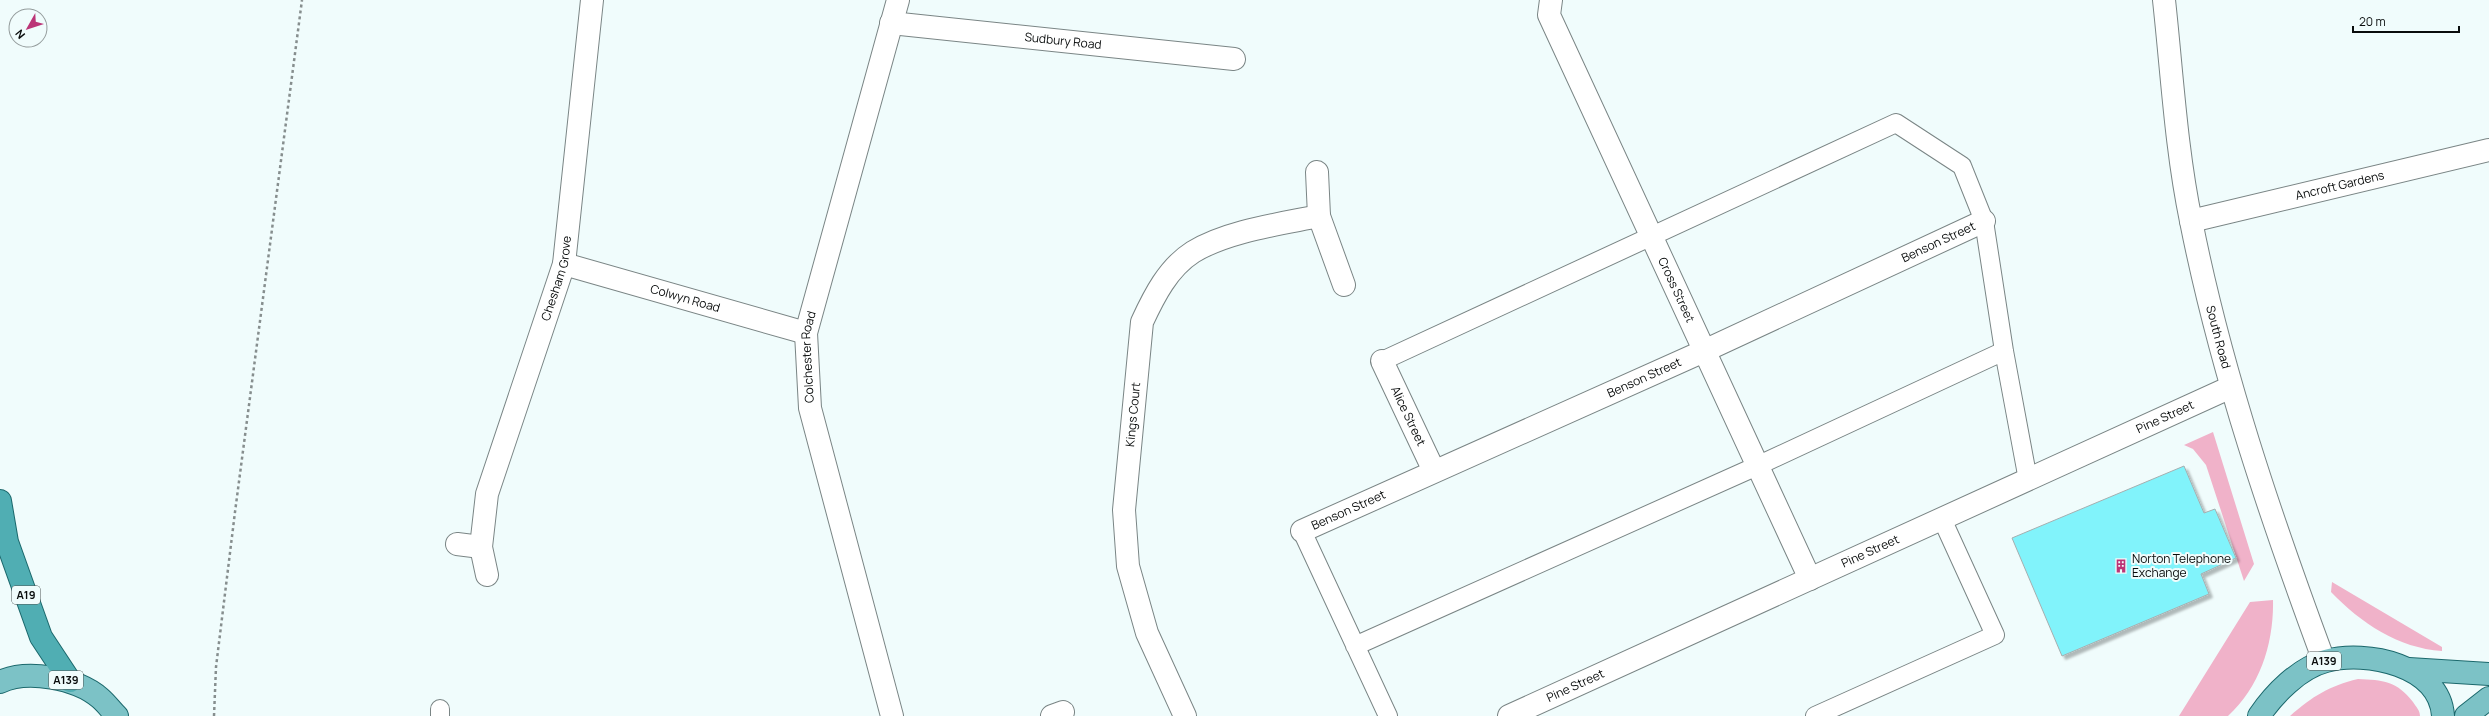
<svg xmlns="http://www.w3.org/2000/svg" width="2489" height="716" font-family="Manrope,sans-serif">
<defs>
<filter id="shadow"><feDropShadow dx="3.5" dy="3.5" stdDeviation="1" flood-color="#0004"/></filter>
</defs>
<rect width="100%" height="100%" fill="#f0fcfc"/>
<path fill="#f0b2c9" d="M2213,432L2254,564L2244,581L2206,465L2193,449L2184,445Z
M2332,582L2442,647V651C2398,648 2361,623 2331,592Z
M2273,600C2274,643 2260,687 2228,716H2179L2250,602Z
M2358,679C2383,680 2397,681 2413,702C2416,707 2420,710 2420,716H2290C2313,696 2329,686 2358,679Z"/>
<path fill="#81f3fb" stroke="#a5afb0" filter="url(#shadow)" d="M2184,466L2204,513L2215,509L2236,558L2201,574L2209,594L2062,656L2012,538Z"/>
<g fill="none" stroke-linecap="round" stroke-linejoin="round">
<g stroke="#7a8585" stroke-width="20">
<path id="service" d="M1382,361L1896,123L1962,166L1984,221L2004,351L2028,480
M1302,531L1388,716
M1355,646L1757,466L2004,351
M440,716V709
M1815,716L1995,635L1942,519"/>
</g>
<g stroke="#7a8585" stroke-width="24">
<g id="minor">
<path id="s1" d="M1551,0L1549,15L1810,579"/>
<path id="s2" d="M2164,0C2172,73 2176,149 2191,221C2221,372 2271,518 2324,661"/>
<path id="s3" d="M891,23L1234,59"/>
<path d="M1317,172L1319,216L1344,285"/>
<path id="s4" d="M2191,221L2489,150"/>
<path id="s5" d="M564,264L806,333"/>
<path id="s6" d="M1382,361L1434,471"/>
<path id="s7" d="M1302,531L1704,351L1984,221"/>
<path d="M457,544L481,547"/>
<path id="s8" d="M487,575L481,547L487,494L564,264L592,0"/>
<path id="s9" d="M892,716L810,408L806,333L898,0"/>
<path d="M1052,716L1063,712"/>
<path id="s10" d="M1185,716L1147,633L1128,566L1124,510L1142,322C1154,296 1168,268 1193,252C1227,231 1280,224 1319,216"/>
<path id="s11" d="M1509,716L2231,387"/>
</g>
</g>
<g stroke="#1b686c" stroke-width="24">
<path id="primary" d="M2409,669L2489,674
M0,682C27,669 77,678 100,698C106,703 111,710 117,716
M2259,716C2274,694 2299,668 2326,661C2366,650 2440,665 2443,716
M2466,716L2489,698"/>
</g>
<g stroke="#1b686c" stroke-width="24">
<path id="trunk" d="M0,501L7,542L41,637L70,681"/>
</g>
<path stroke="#868e8e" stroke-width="2.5" stroke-dasharray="3 3" stroke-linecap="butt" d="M214,716L216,667L235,512L302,0"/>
<use href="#service" stroke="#fff" stroke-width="18"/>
<use href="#minor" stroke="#fff" stroke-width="22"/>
<use href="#primary" stroke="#7cc2c6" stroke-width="22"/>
<use href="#trunk" stroke="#50aeb3" stroke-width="22"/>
</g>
<defs>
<g id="building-bare" transform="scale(1.08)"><path d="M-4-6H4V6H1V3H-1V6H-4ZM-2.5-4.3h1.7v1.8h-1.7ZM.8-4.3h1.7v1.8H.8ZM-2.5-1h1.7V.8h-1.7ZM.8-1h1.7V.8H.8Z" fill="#bb3577" stroke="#f0fcfc" stroke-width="2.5" paint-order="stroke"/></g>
</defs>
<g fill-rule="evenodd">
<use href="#building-bare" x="2121" y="566"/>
</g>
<g text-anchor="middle" stroke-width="4" stroke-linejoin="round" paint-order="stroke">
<g fill="#f0fcfc" stroke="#4e5454" stroke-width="1">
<rect x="12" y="586" width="28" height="18" rx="3"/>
<rect x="2307" y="652" width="34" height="18" rx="3"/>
<rect x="49" y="671" width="34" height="18" rx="3"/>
</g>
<g font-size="11" font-weight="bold" fill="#090c0c">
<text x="26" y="599">A19</text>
<text x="2324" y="665">A139</text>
<text x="66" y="684">A139</text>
</g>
<g font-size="12" fill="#090c0c" stroke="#f0fcfc">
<text dy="4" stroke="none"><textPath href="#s3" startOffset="173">Sudbury Road</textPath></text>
<text dy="4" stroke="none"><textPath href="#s4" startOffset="153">Ancroft Gardens</textPath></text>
<text dy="4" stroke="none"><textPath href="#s7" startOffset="699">Benson Street</textPath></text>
<text dy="4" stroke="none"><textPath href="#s8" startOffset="309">Chesham Grove</textPath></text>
<text dy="4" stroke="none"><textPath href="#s1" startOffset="318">Cross Street</textPath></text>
<text dy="4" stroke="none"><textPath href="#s5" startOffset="126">Colwyn Road</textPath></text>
<text dy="4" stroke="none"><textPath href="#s2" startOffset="342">South Road</textPath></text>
<text dy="4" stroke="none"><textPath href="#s9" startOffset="370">Colchester Road</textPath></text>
<text dy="4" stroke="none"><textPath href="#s7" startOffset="375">Benson Street</textPath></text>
<text dy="4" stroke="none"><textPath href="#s10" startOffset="313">Kings Court</textPath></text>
<text dy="4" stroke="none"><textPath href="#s6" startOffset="61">Alice Street</textPath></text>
<text dy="4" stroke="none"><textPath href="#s11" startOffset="721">Pine Street</textPath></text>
<text dy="4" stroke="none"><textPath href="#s7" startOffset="51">Benson Street</textPath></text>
<text dy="4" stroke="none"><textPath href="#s11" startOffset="397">Pine Street</textPath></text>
<text dy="4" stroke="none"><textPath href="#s11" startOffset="73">Pine Street</textPath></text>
</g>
<g font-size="12" fill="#090c0c" stroke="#f0fcfc" text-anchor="start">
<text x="2132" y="563">Norton Telephone<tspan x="2132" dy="14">Exchange</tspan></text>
</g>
</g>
<g transform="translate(28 28) rotate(231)"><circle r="19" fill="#f0fcfc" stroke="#949c9c"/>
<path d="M0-3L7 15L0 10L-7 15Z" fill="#bb3577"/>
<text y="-6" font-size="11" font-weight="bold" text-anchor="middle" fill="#090c0c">N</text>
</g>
<path d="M2353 26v6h106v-6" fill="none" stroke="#090c0c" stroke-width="2"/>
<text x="2359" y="26" font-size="12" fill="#090c0c" stroke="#f0fcfc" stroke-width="3" paint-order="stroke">20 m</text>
</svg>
